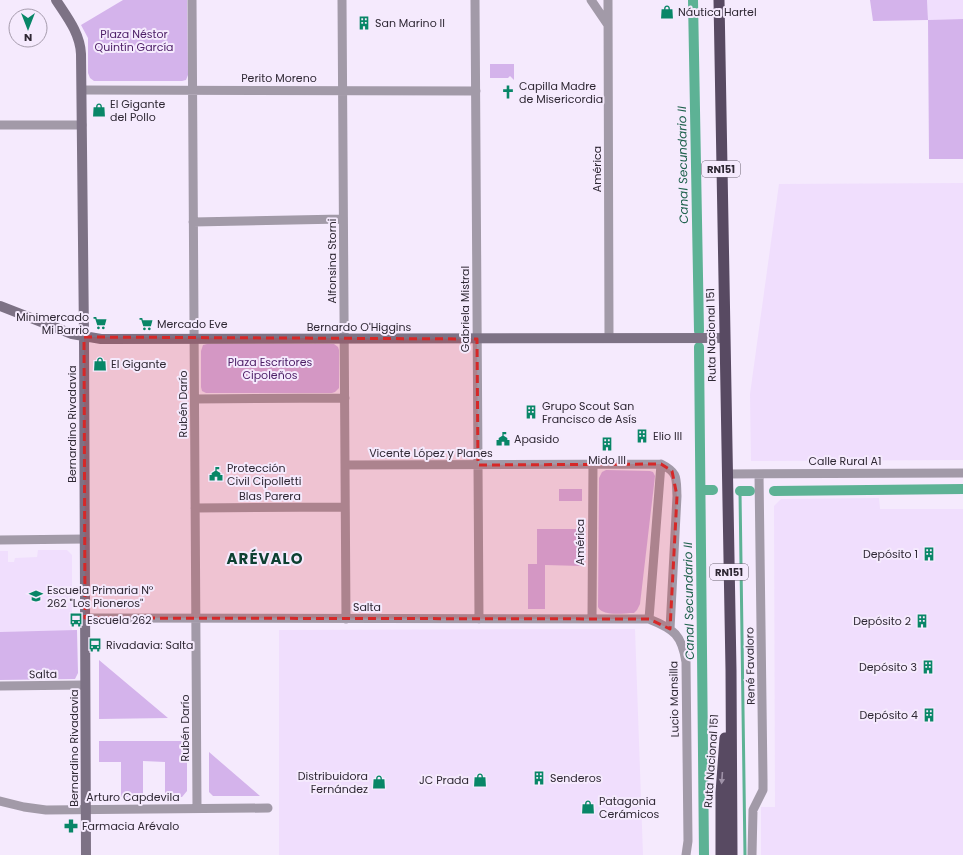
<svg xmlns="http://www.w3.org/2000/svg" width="963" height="855" font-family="Poppins,sans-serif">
<rect width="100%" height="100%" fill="#f5eafd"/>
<path fill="#f0defd" d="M927,0H963V19L928,20Z
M963,183V460L751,461L750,394L779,184Z
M879,498L880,509H963V855H761V807H775L774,506L781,499Z
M38,550H67L72,555V631L0,632V551H8V562H14L15,558L37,557Z
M635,629L643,855H279V630Z"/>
<path fill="#d4b3eb" d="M123,0H187L188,75L186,80L182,81H94L90,78L88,73V38L81,25Z
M870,0H927L928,20L963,19V159H929L928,20L873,21Z
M490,64H514V80L510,76L508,78H490Z
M207,344H334L338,347L339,350V388L335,392L332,393H206L202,391L201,387V351L203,345Z
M606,470L650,471L653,472L655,476L640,604L637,610L634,613C624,613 603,617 598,607L599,478L602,472Z
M559,489H582V501H559Z
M537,529H582V566L545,565V609H528V564H537Z
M77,630L78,673L75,679L0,680V632Z
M99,660L168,718L99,719Z
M99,741H187V791L182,797H165V762L143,761V797H121V762H99Z
M209,752L260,796H213L209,792Z"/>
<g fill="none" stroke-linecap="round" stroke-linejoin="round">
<path stroke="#5db295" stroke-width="3" d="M740,491L745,855"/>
<path stroke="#5db295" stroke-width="10" d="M693,0L699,331
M699,347L704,855
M701,490H713
M740,491H750
M774,491L963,489"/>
<path stroke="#a29aa8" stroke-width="9" d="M192,0L197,808
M342,0L346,619
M475,0L479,619
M591,0L608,25
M608,0L609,338
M82,90L476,91
M0,125H82
M193,222L343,219
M195,399L345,398
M345,465L661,464C679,473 676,479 677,496L670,629
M727,474L963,473
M195,508L345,507
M0,540L85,539
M85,618L649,619C674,629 682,635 686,662L688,841L686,855
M592,619L593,464
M649,619L661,464
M0,686L85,685
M0,801L24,807L46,810L268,808
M752,855L753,810L763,790V780L759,474"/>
<path stroke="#7d7285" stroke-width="10" d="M56,0C67,17 80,33 81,54L84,337L86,855
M0,306L72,334L101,339L724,338"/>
<path stroke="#584a62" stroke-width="11" d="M719,0L731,670L732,855
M721,855V793L725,738"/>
</g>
<defs><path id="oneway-solid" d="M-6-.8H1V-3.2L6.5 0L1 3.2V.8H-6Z"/></defs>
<use fill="#9f92a8" href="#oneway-solid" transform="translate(722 778) rotate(94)"/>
<path fill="#d62828" fill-opacity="0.2" stroke="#d62828" stroke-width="3" stroke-dasharray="8 5" stroke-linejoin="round" d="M84,337L477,339L478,465L661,464L672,471L677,496L670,629L649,619L85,618Z"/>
<defs>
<g id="shop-bare" transform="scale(1.08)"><path d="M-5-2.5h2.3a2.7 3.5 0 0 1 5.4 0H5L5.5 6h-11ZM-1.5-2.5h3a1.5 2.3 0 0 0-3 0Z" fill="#088667" stroke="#f5eafd" stroke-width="2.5" paint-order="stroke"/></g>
<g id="building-bare" transform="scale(1.08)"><path d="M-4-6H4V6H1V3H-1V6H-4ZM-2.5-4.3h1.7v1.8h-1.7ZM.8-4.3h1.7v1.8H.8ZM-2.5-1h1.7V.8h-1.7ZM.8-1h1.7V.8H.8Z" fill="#088667" stroke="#f5eafd" stroke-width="2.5" paint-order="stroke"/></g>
<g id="church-bare" transform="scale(1.08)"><path d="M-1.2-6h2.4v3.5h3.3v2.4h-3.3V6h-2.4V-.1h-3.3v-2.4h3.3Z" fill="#088667" stroke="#f5eafd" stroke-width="2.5" paint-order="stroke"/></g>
<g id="supermarket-bare" transform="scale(1.08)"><path d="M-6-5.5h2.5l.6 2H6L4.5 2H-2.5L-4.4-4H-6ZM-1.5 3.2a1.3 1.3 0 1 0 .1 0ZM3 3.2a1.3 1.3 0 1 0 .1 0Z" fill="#088667" stroke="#f5eafd" stroke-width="2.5" paint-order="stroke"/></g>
<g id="civic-bare" transform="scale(1.08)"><path d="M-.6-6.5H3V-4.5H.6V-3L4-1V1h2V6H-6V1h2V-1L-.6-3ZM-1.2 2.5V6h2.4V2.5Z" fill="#088667" stroke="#f5eafd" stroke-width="2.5" paint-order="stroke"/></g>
<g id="school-bare" transform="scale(1.08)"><path d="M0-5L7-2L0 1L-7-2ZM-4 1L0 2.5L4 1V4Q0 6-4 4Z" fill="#088667" stroke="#f5eafd" stroke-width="2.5" paint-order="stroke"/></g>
<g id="bus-bare" transform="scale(1.08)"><path d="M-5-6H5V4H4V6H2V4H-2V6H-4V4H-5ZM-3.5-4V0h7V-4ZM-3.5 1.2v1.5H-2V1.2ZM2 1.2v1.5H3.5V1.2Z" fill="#088667" stroke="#f5eafd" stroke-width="2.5" paint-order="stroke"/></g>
<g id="pharmacy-bare" transform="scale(1.08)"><path d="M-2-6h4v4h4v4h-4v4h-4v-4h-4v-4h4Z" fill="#088667" stroke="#f5eafd" stroke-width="2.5" paint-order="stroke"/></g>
</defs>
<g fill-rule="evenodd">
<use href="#shop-bare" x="667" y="12"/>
<use href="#building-bare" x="364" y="23"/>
<use href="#church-bare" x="508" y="92"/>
<use href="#shop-bare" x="99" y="110"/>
<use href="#supermarket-bare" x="100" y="323"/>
<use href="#supermarket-bare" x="146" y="324"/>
<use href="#shop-bare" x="100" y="364"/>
<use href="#building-bare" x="531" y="412"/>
<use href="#building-bare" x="642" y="436"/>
<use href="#civic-bare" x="503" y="439"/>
<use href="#building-bare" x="607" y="444"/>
<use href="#civic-bare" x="216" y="474"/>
<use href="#building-bare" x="929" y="554"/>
<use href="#school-bare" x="36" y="596"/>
<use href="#bus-bare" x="76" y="620"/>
<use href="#building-bare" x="922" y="621"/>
<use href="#bus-bare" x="95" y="645"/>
<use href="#building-bare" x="928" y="667"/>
<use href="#building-bare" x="929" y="715"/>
<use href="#building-bare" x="539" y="778"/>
<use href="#shop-bare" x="480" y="780"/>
<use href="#shop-bare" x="379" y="782"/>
<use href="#shop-bare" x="588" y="807"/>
<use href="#pharmacy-bare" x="71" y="826"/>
</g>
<g text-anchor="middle" stroke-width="4" stroke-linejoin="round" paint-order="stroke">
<g fill="#f5eafd" stroke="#6a6270" stroke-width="1">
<rect x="702" y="161" width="38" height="16" rx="3"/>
<rect x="710" y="564" width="38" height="16" rx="3"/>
</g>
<g font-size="10" font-weight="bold" fill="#2f2834">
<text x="721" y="173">RN151</text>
<text x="729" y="576">RN151</text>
</g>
<g font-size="11" fill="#2f2834" stroke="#f5eafd" text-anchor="start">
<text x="678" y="16">Náutica Hartel</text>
<text x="375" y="27">San Marino II</text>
<text x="519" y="90">Capilla Madre<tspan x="519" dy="13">de Misericordia</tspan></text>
<text x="110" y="108">El Gigante<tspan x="110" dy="13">del Pollo</tspan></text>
<text x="89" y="321" text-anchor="end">Minimercado<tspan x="89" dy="13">Mi Barrio</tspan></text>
<text x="157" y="328">Mercado Eve</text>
<text x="111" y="368">El Gigante</text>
<text x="542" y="410">Grupo Scout San<tspan x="542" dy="13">Francisco de Asís</tspan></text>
<text x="653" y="440">Elio III</text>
<text x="514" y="443">Apasido</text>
<text x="607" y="464" text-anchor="middle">Mido III</text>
<text x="227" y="472">Protección<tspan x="227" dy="13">Civil Cipolletti</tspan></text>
<text x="918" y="558" text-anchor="end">Depósito 1</text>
<text x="47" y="594">Escuela Primaria N°<tspan x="47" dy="13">262 "Los Pioneros"</tspan></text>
<text x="87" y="624">Escuela 262</text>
<text x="911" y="625" text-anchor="end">Depósito 2</text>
<text x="106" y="649">Rivadavia: Salta</text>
<text x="917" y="671" text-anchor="end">Depósito 3</text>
<text x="918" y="719" text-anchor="end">Depósito 4</text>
<text x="368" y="780" text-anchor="end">Distribuidora<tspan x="368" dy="13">Fernández</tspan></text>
<text x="550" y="782">Senderos</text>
<text x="469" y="784" text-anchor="end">JC Prada</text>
<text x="599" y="805">Patagonia<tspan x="599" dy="13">Cerámicos</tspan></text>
<text x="82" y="830">Farmacia Arévalo</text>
</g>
<g font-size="11" fill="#4e2068" stroke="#f5eafd">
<text x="134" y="38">Plaza Néstor<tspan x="134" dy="13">Quintín García</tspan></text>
<text x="270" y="366">Plaza Escritores<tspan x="270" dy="13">Cipoleños</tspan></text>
</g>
<g font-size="11" fill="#2f2834" stroke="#f5eafd">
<text x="279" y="82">Perito Moreno</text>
<text transform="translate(597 169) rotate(-90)" y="4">América</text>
<text transform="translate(332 261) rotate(-90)" y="4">Alfonsina Storni</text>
<text transform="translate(465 309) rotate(-90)" y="4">Gabriela Mistral</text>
<text x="359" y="331">Bernardo O'Higgins</text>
<text transform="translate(711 335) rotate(-91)" y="4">Ruta Nacional 151</text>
<text transform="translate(183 404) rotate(-90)" y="4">Rubén Darío</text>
<text transform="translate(72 424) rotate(-90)" y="4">Bernardino Rivadavia</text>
<text x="431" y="457">Vicente López y Planes</text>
<text x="845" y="465">Calle Rural A1</text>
<text x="270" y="500">Blas Parera</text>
<text transform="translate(580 542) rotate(-90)" y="4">América</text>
<text x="367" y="611">Salta</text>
<text transform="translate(750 666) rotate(-91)" y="4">René Favaloro</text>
<text transform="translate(43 674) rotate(-1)" y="4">Salta</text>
<text transform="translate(674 699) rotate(-91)" y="4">Lucio Mansilla</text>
<text transform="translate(185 728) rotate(-90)" y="4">Rubén Darío</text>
<text transform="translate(74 748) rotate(-90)" y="4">Bernardino Rivadavia</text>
<text transform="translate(711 761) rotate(-86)" y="4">Ruta Nacional 151</text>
<text x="133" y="801">Arturo Capdevila</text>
</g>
<g font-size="12" font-style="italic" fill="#20624e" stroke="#f5eafd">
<text transform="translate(683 165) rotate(-91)" y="4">Canal Secundario II</text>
<text transform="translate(689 601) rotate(-91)" y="4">Canal Secundario II</text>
</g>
<g font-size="15" font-weight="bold" letter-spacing="1" fill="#0d4132" stroke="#f5eafd">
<text x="265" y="564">ARÉVALO</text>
</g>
</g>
<g transform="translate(28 28) rotate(180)"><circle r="19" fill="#f5eafd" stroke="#a69cad"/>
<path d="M0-3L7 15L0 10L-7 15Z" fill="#088667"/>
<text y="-6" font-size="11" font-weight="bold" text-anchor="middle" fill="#2f2834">N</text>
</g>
</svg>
